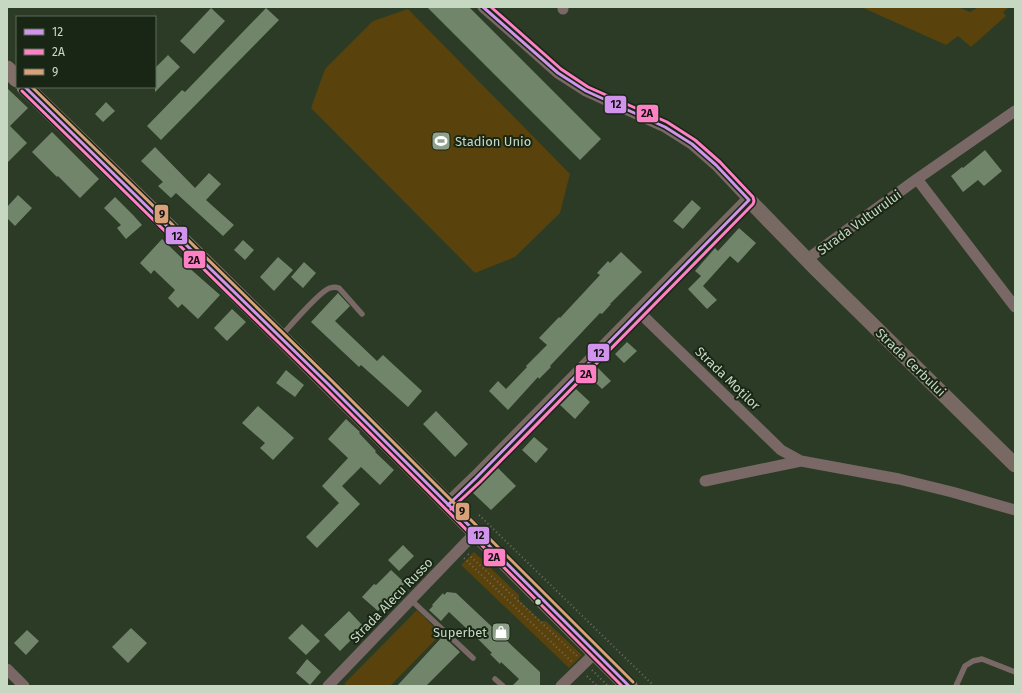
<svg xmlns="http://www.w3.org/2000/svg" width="1022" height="693" font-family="'Fira Sans',sans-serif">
<rect width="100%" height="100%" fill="#2b3b26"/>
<path fill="#59420b" d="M861,7H958L970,12L979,7H1009L1003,12L1006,16L971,47L958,36L946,45Z
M408,9L570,174L560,213L515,257L475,273L311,108L325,69L373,21Z
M474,552L519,595V600L541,621H546L582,655L569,668L461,565Z
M417,610L441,634L390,686H347L344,684Z"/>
<path fill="#71856b" d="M427,7H469L601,139L580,160Z
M211,8L225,21L194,54L180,41Z
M266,8L279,20L161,140L147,126L182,90L185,92Z
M168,55L180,67L155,92V68Z
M7,88L28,108L10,126L27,143L7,163Z
M106,102L115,111L103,122L95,114Z
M52,132L99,179L80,198L58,176L57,177L32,152Z
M155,147L195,188L209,173L221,184L206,200L234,225L223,236L176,193L171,198L158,186L163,182L141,161Z
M985,150L1002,171L984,186L978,180L963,192L951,176L962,167L963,168Z
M18,195L32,208L15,226L7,218V207Z
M115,197L134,216L142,225L126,239L117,228L121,225L104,208Z
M692,200L701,208L683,229L673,221Z
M739,228L756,243L738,263L730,256L703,286L717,300L707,309L688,289L701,276L695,271L715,248L718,251Z
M162,239L188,264L187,266L220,295L198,319L182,304L178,308L168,298L175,290L154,270L151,274L140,263Z
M243,240L254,250L245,260L234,250Z
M621,252L642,272L610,304H611L602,314L600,313L550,366L551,367L539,379L538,377L508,410L489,391L498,381L506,389L527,367L526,366L547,345L539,338L559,317L560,318L600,275L597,273L608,261L610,263Z
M278,257L293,270L274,291L260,277Z
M304,262L316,273L303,288L291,277Z
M338,293L350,306L335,321L377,361L383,355L422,391L408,407L361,365L359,367L311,322Z
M232,309L246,322L227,341L214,328Z
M627,342L637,351L624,363L615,354Z
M598,368L611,381L602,389L590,377Z
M286,370L304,385L295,397L276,383Z
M576,389L590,402L575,419L560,405Z
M258,406L294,438L273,460L260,448L265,443L242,423Z
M436,411L468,444L455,457L423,424Z
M346,419L360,432L359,433L376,451L375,452L394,470L380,485L361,467L342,486L360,504L317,548L306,537L339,503L322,486L348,458L328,439Z
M534,437L548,449L536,463L522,450Z
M498,468L516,486L491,510L473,493Z
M403,545L414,556L399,571L388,560Z
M391,570L405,583L378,611L362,597L374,584L376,585Z
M447,592L456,593L540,672V686H512L519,679L501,662L500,664L490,654L492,653L474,635L472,637L465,629L466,628L449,612L441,621L429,610L433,606L432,605L443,593L444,595Z
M349,611L364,627L340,651L324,635Z
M302,624L320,641L306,655L288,638Z
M131,628L147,643L128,663L112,647Z
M27,630L39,641L26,655L14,643Z
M443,636L460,652L426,686H397Z
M307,659L321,672L310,685L296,673Z"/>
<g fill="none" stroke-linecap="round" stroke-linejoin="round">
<path stroke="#726c66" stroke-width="2" stroke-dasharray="1 3" stroke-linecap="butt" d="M479,515L654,686
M468,554L577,656
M464,558L572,662
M592,670L608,686
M587,676L597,686"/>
<path stroke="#796865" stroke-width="5.5" d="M282,335C290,326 321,290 330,288C333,287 336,287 339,288L362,314
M411,600L473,658
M495,679L503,686
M956,686L965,666L973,661L982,659L1015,672"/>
<path stroke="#796865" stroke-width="11" d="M483,7L558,73L586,91L665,127L692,144L716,165L749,200
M563,9V7
M917,179L1015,307
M806,260L917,179L1015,111
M639,312L781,450L801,461L899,479L952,492L1015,510
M705,481L801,461
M7,669L24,686
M328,686L475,533
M561,686L595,653"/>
<path stroke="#796963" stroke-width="15" d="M448,505L476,478L749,200L817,270L1015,465"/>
<path stroke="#836f6a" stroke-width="17" d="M7,69L17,79
M25,87C160,218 294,350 427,483C494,551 561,619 629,686"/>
<g stroke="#192615" stroke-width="6">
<path id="bus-1" d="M483,7L558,73L586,91L665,127L692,144L716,165L749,200
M25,87L327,383L629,686
M448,505L476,478L749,200"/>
</g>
<g stroke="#192615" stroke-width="6">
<path id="bus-2" d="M22,91L324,387L622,686
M451,509L480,482L753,204L754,201L753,197L720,162L695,140L667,122L588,87L561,69L491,7"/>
</g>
<g stroke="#192615" stroke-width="6">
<path id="bus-3" d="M32,87L331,380L633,682"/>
</g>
<use href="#bus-1" stroke="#d193ec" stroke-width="3"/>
<use href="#bus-2" stroke="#ff80c5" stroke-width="3"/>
<use href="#bus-3" stroke="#d9a179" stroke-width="3"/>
</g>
<defs>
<g id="stadium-square" transform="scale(1)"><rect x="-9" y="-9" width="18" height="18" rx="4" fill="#90a18b" stroke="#192615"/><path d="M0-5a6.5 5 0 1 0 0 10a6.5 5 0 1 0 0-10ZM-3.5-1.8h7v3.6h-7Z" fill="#fff"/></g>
<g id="shop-square" transform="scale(1)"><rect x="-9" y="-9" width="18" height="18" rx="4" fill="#90a18b" stroke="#192615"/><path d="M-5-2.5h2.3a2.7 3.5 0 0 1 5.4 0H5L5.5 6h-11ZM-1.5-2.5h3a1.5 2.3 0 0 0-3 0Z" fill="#fff"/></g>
</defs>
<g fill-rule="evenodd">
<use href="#stadium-square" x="441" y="141"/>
<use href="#shop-square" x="501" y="632"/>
</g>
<circle fill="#c6d8c2" stroke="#192615" stroke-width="1.5" cx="538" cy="602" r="3.5"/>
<g text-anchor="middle" stroke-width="4" stroke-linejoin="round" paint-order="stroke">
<g font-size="13" fill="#c6d8c2" stroke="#192615" text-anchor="start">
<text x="455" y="146">Stadion Unio</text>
<text x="487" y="637" text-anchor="end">Superbet</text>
</g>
<g font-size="13" fill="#c6d8c2" stroke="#192615">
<text transform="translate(859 222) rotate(-36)" y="5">Strada Vulturului</text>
<text transform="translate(911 362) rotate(44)" y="5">Strada Cerbului</text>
<text transform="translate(728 378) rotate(44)" y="5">Strada Moților</text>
<text transform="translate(391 600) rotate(-46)" y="5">Strada Alecu Russo</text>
</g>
</g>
<g stroke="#192615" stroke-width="1.5">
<rect x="604" y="95" width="23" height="19" rx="4" fill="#d193ec"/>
<rect x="636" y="104" width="23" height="19" rx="4" fill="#ff80c5"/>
<rect x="154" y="204" width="15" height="20" rx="4" fill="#d9a179"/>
<rect x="165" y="226" width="23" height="19" rx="4" fill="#d193ec"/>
<rect x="183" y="250" width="23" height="19" rx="4" fill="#ff80c5"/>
<rect x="587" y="343" width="23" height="19" rx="4" fill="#d193ec"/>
<rect x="575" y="364" width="22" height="20" rx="4" fill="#ff80c5"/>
<rect x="455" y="502" width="15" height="19" rx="4" fill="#d9a179"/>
<rect x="467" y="526" width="23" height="19" rx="4" fill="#d193ec"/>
<rect x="483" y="548" width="23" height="19" rx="4" fill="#ff80c5"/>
</g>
<g font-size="11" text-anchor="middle" font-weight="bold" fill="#111">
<text x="616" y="108">12</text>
<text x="647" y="117">2A</text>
<text x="162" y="218">9</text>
<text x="177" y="240">12</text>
<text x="194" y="264">2A</text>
<text x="599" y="357">12</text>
<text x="586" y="378">2A</text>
<text x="462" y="515">9</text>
<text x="479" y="539">12</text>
<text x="494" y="561">2A</text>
</g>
<rect width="1022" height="693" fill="none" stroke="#c6d8c2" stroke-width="16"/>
<rect x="16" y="16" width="140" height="72" fill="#192615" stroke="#5e6d5a"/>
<rect x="24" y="29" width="20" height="6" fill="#d193ec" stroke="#5e6d5a"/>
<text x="52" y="36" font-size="12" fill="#c6d8c2">12</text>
<rect x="24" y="49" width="20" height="6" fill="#ff80c5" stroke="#5e6d5a"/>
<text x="52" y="56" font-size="12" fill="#c6d8c2">2A</text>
<rect x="24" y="69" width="20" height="6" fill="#d9a179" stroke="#5e6d5a"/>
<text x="52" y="76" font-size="12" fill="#c6d8c2">9</text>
</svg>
